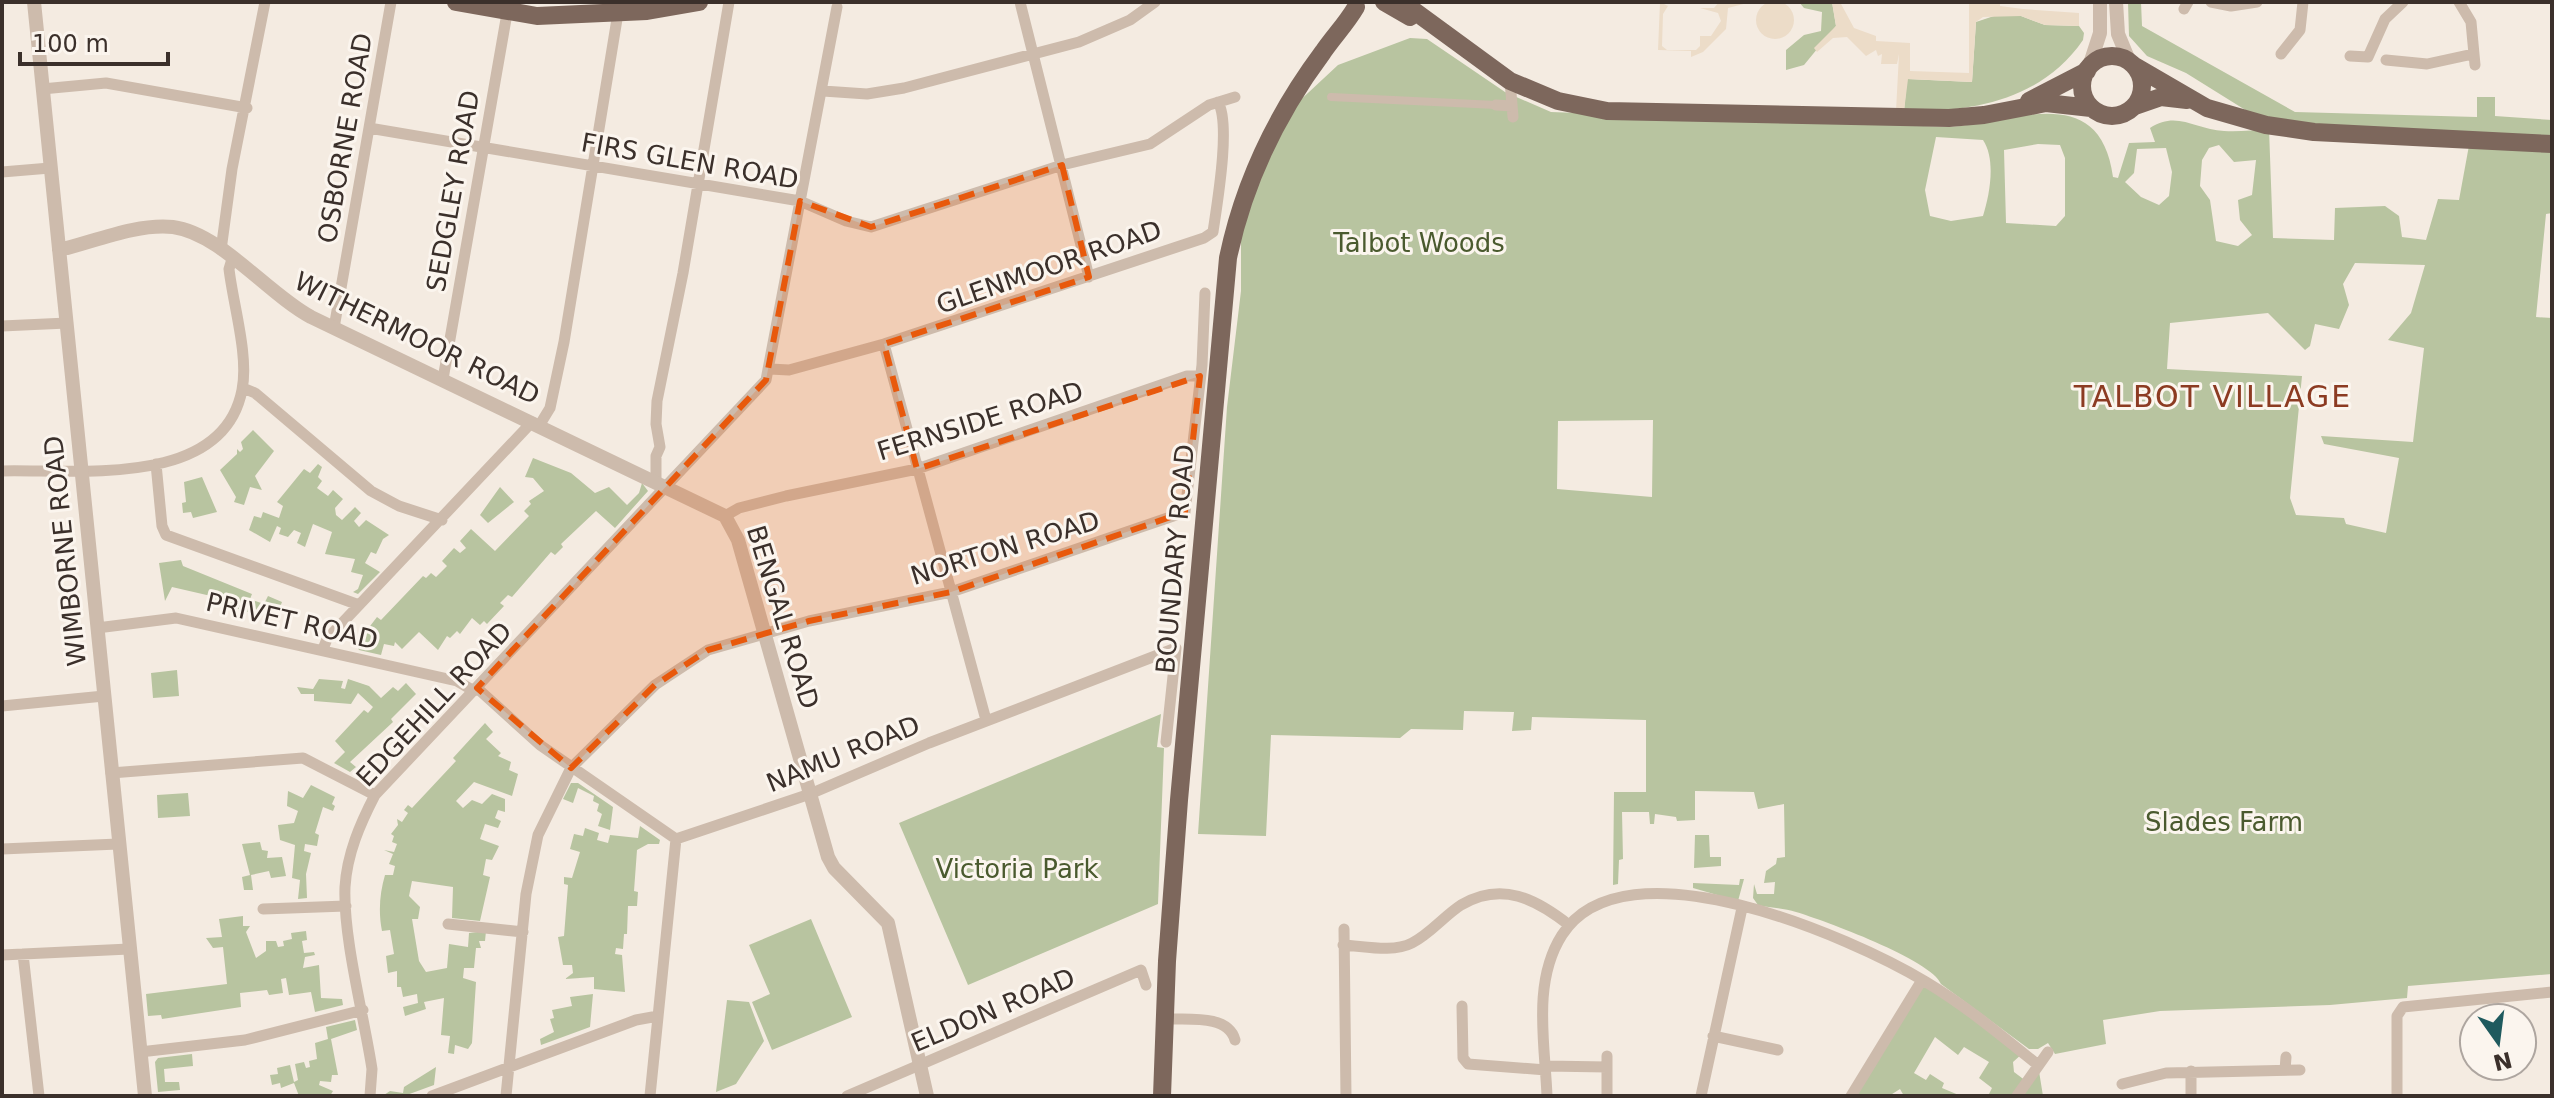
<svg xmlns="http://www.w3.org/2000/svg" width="2554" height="1098" font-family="'DejaVu Sans',sans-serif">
<rect width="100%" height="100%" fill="#f4ebe1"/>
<path fill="#b8c4a0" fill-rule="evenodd" d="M1799,2H1832L1836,26L1804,65L1786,70V50L1804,35L1821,31L1822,12L1804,8Z
M2128,2H2141L2142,26L2295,112L2477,117V97H2495V116L2552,120V139L2317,128L2255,116L2186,73L2147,56L2129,36Z
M2021,16L2045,25L2079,26L2084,33L2083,40C2042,100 1971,113 1904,111L1907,79L1972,82L1976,22L1994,16Z
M1410,38L1427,39L1505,92L1551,112L1950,127C2015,122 2100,80 2113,177L2118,178L2129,143L2155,142L2150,128C2177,110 2196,130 2224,131C2239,132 2254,130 2269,129L2273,238L2334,240L2335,208L2385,206L2399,216L2402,237L2426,240L2438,199L2459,200L2470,140L2552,144V213L2546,214L2536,317L2552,318V974L2408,986L2407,998L2330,1005L2160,1011L2103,1020L2106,1044L2055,1054L2048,1043L2038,1049H2029L1941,984C1932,960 1823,920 1796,912C1784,908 1770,908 1758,905L1753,898L1754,884L1757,894H1774L1775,882L1764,883L1766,871L1776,864L1777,858L1785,857L1784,804L1758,809L1754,792L1695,791V820L1677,821L1676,817L1655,814L1654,824H1650L1649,812H1622L1623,859L1619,860L1618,884L1613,885L1614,792H1646V720L1532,717L1531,730L1512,731L1514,712L1464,711L1463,730L1411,729L1400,738L1271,735L1266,836L1198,834L1227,407L1241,291V233L1258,174L1294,106L1338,65ZM1936,137L1983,140C1996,159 1990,194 1983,216L1951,221L1930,216L1925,190ZM2038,144L2060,145L2065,158V216L2056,226L2006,223L2004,150ZM2219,145L2234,162L2256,160L2252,195L2238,200L2240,220L2252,235L2238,246L2216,241L2210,200L2200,186L2202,160L2209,148ZM2166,148L2172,172L2169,196L2159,205L2141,197L2125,182L2134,173L2137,149ZM2355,263L2425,265L2411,313L2388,340L2424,348L2413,442L2321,436L2324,444L2399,458L2386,533L2346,524L2344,518L2296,515L2290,498L2302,376L2167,369L2170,323L2268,313L2305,350L2310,346L2315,324L2339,329L2349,305L2343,284ZM1653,420L1652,497L1557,489L1558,421Z
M253,430L274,451L255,476L262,490L250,487L244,505L234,502L236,497L220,470L237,454V449L240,452L243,449L241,442Z
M533,458L571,473L595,493L609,487L627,505L639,493L642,483L648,491L615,528L596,511L561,544L563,547L555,555L551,552L512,597L508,595L500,603L504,606L487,624L484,621L480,625L472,618L460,634L457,631L450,638L447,636L438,650L419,632L402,649L395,642L394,646L384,644L381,655L359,650L355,643L361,631L364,634L377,617L381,620L423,576L426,578L431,573L436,577L447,566L442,561L454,548L460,553L466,548L460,541L471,529L495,551L529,516L524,511L531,504L529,501L544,491L533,478L525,477Z
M318,464L322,467L318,477L322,481L317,488L328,496L333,490L343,499L335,508L336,515L342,520L355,507L361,513L354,521L359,527L366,520L389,535L383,539L376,554L371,552L365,563L380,572L358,594L353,592L358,589L363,575L351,572L355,559L325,554L332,532L313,524L305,547L297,543L301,533L294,530L288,537L279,534L281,528L277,526L270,542L249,530L254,516L261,518L263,512L279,518L283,506L277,502L304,469L310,473Z
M202,477L217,512L193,518L191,512L183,513L182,503L186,502L184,482Z
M500,487L514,502L488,523L480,515Z
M181,560L183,566L252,594L250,599L264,604L268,596L282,602L277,615L263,609L260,616L215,601L211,596L172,587L165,601L159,563Z
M177,670L179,696L153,698L151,673Z
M319,679L343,681L341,688L345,689L348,679L369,686L381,698L393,687L398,691L406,683L416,694L391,719L393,722L350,762L356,767L350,772L334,763L345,752L335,741L364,710L368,713L373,707L358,693L351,704L314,701V694H301L297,687L313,689Z
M1161,714L1157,747L1164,748L1158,904L968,985L899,823Z
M485,723L493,732L486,739L501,753L498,756L511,762L509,770L518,774L512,796L474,782L456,801L463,808L472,800L482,804L492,794L505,799V812L498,810L495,818L501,821L498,828L485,824L480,839L499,846L492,860L486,859L483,875L490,877L480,921L452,918L453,887L412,881L409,896L420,907L418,919H412L419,961L426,972L447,968L449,944L468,947L469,933L486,931L485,941H479L481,948H476L474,968H464L463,978L476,982L472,1043L468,1049L455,1045L454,1054L448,1053L450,1036L441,1035L444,998L424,1002L426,1009L405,1016L403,1007L418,1003L417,994L403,997L401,987H397V971L388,973L386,956L394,954L390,930L382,931C378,911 380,892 385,875H393L395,866L389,864L393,854L384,850L394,852L397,844L392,842L394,836L391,834L398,825L397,819L402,822L408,813L404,810L408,805L412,808L456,761L453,758Z
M571,783H578L613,807L610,830L598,826L602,814L597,811L599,804L593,801L594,796L578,788L573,803L563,799Z
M311,785L335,797L332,804L335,806L333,811L323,807L315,833L319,835L317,846L305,844L304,851L311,853L306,874L307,898L298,899L300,880L292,878L295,845L280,840L278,825L294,823L298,811L287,806L288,791L303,798Z
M188,793L190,816L158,818L157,795Z
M640,826L660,840L659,844H648L637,850L634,891L638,892L637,906H628L627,934H624L623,949L616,948L615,954L622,955L625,992L594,989V977L565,979L573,973L572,965H563L558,937L564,936L568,885L564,884V877L572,878L580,852L570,849L574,834L583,836L585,828L599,833L597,840L608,843L610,835L638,838Z
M1695,835H1709L1710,857H1721V866L1694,868Z
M260,842L262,850L268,851L267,858L282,857L286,876L271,878L269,871L251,875L253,890H244L242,877L250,875L242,844Z
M1740,879H1744L1738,901L1693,888V883L1739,885Z
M243,916V926H250L246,932L256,958L266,951V941H276L278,947L284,946L283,941L292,939L291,933L306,931L307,940L302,941L304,953L314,952L315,955L305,957L303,968L319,965L321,998L342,999L343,1005L315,1012L311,992L289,995L286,978L281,979L283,993L269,995L267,990L240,993L241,1007L162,1019L161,1015L148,1016L146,994L227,984L223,947L213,948L206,938L222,937L219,919Z
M811,919L852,1017L772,1050L752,1002L770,994L749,945Z
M1922,980L2023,1053L2013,1062L2014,1072L2026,1081L2038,1065L2043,1096H1988L1992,1088L1979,1078L1989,1062L1964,1047L1958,1055L1935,1037L1914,1073L1926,1080L1930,1074L1944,1083L1942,1088L1961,1096H1904L1900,1089L1889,1096H1851Z
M593,994L590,1027L541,1045L540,1039L554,1032L550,1019L554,1018L552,1010L572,1006L570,997Z
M727,1000L749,1002L764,1041L736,1084L716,1092Z
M355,1020L357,1030L331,1039L338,1075H332L331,1082L320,1081L319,1085L333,1091L330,1096H299L294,1083L281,1088L280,1083L272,1085L270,1075L278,1074L277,1068L290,1065L294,1082L298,1080L295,1064L304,1062L306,1068L310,1067L309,1061L317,1059L315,1043L328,1039L326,1027Z
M192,1054L193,1066L164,1069L165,1082H179L180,1090L158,1092L155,1062L158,1058Z
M436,1067L434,1085L404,1096L384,1095L390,1091L403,1093L404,1087Z"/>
<path fill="#ecdcc8" d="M1756 20a19 19 0 1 1 38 0a19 19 0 1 1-38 0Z
M1660,2L1668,6L1663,14L1662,46L1667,50H1696L1700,46V36H1711L1721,21L1718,13L1700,8H1714L1719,2H1751L1728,8L1726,29L1703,52L1691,57V51L1658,50Z
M1832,2H1840L1854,28L1876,36V41L1910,43V71L1969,73V2H2000V6L2023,9L2079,13V26L2045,25L2021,16L1983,17L1976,22L1972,82L1908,79L1904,111H1896L1899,54L1897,64H1881L1882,54L1878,56L1876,50L1866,56L1847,37L1833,38L1817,52L1814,48L1836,26Z"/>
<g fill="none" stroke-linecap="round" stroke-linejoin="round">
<path stroke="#cdbbac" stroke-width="8" d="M1331,97L1496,105"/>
<path stroke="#cdbbac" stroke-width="11" d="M1020,2L1089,277
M2211,2L2231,6L2257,2
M2459,2L2471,22L2475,65
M2184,9L2188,2
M2281,54L2300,30L2303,2
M2350,56L2368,57L2385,19L2403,2
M2386,60L2427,64L2473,54
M1510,81L1513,117
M42,89L106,83L247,108
M823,91L867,94L904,88L1079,42L1130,20L1155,2
M1496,105L1512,106
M369,128L800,201L846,221L871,227L1062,165L1150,144L1209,105L1235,97
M2,172L50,168
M221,250L232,169L265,2
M2,326L67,323
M334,328L391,2
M884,344L986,720
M770,369L789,370L884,344L1204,238L1213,232C1217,204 1231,124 1218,102
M443,379L509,2
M243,388L255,393L371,491L399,506L442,520
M539,426L550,408L564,342L618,13
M156,464L162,526L166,535L359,605
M2,471C76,469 223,489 242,390C249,356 233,304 229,269L232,259
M656,481V456L660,447L656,424L657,401L683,273L729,2
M725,516L739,508L786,496L917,469L1187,376H1200
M97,628L176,618L457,681L474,691
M323,649L327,639L532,422
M477,688L540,745L676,839
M2,706L104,696
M111,773L303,758L375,795
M2,849L118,844
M263,909L346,906
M448,924L523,932
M1344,929L1346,1096
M1343,945C1364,946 1393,953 1412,943C1430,934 1444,916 1461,905C1502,881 1536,899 1569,925
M23,954L39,1096
M2,955L129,949
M1462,1006L1463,1058L1468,1064L1546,1070
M1165,1019C1187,1020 1228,1014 1235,1040
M1713,1036L1778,1050
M140,1052L245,1040L363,1010
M1546,1066L1607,1067
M2285,1070L2286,1057
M2191,1071V1096
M2122,1084L2166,1073L2300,1070
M370,1096L372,1069C364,1016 343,938 345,887C347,854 360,824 375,795L766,380L837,7
M432,1096L636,1020L658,1016
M506,1096L526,894L538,835L571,768L655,685L708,650L809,621L951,592L1185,512L1202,365L1205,293
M650,1096L676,839L810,794L929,743L1176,648L1166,742
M847,1096L1141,970L1146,985
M1547,1096C1545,1044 1532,982 1562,935C1624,837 1851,937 1926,982C1966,1006 2002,1036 2038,1065
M1607,1096V1056
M1701,1096L1742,908
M1851,1096L1922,980
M2017,1096L2048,1052
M2397,1096V1016L2403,1007L2552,992"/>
<path stroke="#cdbbac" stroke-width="14" d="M34,2L145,1096
M2116,2L2118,34L2130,63
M2089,67L2100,33V2
M59,250C93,242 137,223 173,227C220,233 268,294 311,317L725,516L738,540L828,857L834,868L888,923L927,1096"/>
<path stroke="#7d675c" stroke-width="18" d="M456,2L537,16L647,11L699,2
M1384,2L1410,17
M1402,2L1510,81L1558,101L1607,111L1949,118L1984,115L2046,103L2091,108
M2082 86a30 30 0 1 1 60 0a30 30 0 1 1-60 0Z
M2133,65L2207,108L2266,125L2314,132L2552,144
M2029,101L2087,71
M2135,106L2161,97L2187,100
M1162,1096L1167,961L1179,800L1228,258C1244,181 1276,115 1323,52C1334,36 1346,24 1356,7"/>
</g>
<path fill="#e8590c" fill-opacity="0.2" stroke="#e8590c" stroke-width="6" stroke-dasharray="16 10" stroke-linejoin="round" d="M1062,165L1089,277L884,344L917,469L1200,376L1185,512L951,592L809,621L708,650L655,685L571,768L477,688L766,380L800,201L871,227Z"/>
<g text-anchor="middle" stroke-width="6" stroke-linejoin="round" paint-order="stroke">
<g font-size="26" fill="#3b302b" stroke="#fbf5ee">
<text transform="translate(345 138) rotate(-80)" y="9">OSBORNE ROAD</text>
<text transform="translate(690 161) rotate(10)" y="9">FIRS GLEN ROAD</text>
<text transform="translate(453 191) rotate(-80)" y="9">SEDGLEY ROAD</text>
<text transform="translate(1049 267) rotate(-19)" y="9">GLENMOOR ROAD</text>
<text transform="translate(417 338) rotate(26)" y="9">WITHERMOOR ROAD</text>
<text transform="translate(980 421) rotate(-17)" y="9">FERNSIDE ROAD</text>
<text transform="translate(1005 548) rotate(-17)" y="9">NORTON ROAD</text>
<text transform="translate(65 551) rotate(-96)" y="9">WIMBORNE ROAD</text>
<text transform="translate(1175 559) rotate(-85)" y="9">BOUNDARY ROAD</text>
<text transform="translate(783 617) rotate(73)" y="9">BENGAL ROAD</text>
<text transform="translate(292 621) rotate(13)" y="9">PRIVET ROAD</text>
<text transform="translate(434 704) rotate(-47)" y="9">EDGEHILL ROAD</text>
<text transform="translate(843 754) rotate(-22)" y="9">NAMU ROAD</text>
<text transform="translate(993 1010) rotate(-23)" y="9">ELDON ROAD</text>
</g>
<g font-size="26" fill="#4a5a2e" stroke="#fbf5ee">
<text x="1419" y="252">Talbot Woods</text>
<text x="2224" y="831">Slades Farm</text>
<text x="1017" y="878">Victoria Park</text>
</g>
<g font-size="30" letter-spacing="2" fill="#8c3b22" stroke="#fbf5ee">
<text x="2213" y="407">TALBOT VILLAGE</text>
</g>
</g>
<rect width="2554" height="1098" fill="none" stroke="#3b302b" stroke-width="8"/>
<g transform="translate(2498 1042) rotate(166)"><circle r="38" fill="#fbf5ee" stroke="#aea6a0" stroke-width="2"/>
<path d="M0-6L14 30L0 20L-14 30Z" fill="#1f5a5e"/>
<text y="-12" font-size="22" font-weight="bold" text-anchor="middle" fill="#3b302b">N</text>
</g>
<path d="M20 52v12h148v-12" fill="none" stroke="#3b302b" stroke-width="4"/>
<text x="32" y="52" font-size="24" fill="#3b302b" stroke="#fbf5ee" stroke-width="6" paint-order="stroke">100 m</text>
</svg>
